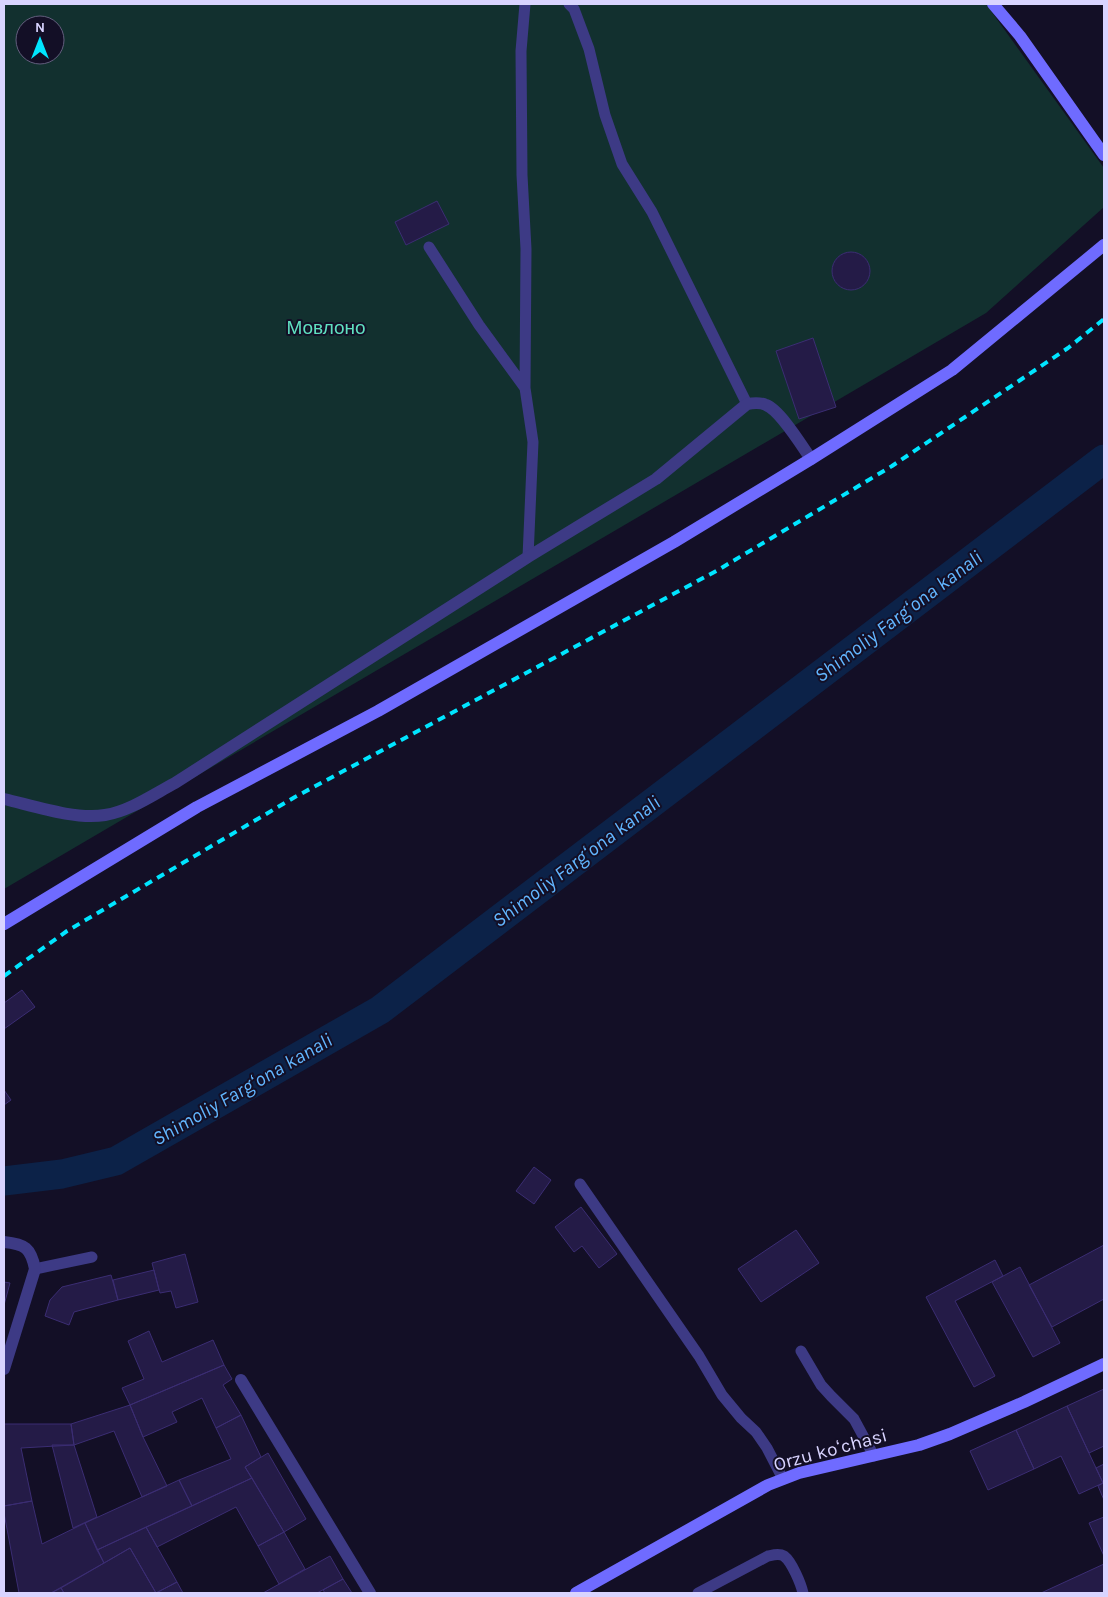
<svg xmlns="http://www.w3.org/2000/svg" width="1108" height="1597" font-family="Karla,sans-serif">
<rect width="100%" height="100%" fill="#130f26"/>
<path fill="#12302f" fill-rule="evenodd" d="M4,4H986L1104,168V207L986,313L4,889ZM25,25H55V55H25Z"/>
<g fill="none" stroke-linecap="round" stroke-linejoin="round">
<path stroke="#0c2248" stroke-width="29" d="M4,1181L62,1174L116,1161L380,1010L1104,459"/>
</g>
<path fill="#241b47" stroke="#3b2d73" d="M437,201L449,224L406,245L395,222Z
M832 271a19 19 0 1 1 38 0a19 19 0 1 1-38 0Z
M813,338L836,407L799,419L776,351Z
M22,990L35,1007L4,1029V1003Z
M4,1090L11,1100L4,1105Z
M534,1167L551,1180L534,1204L516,1191Z
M581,1207L617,1254L599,1268L582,1246L574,1252L555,1227Z
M796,1230L819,1263L761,1302L738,1269Z
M1104,1245V1299L1052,1327L1029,1285Z
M185,1254L198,1302L176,1308L171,1291L160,1293L152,1263Z
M995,1260L1003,1276L955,1301L995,1376L974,1387L926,1297Z
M1020,1267L1060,1343L1033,1357L992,1282Z
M154,1270L159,1290L118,1300L113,1280Z
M111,1275L118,1300L74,1312L69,1325L45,1316L50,1300L62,1287Z
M4,1282L10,1283L4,1305Z
M149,1331L162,1362L213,1340L224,1365L130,1405L122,1388L144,1379L128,1341Z
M224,1365L232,1379L223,1385L241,1415L216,1428L202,1398L172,1412L177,1422L143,1437L130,1405Z
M1104,1389V1446L1089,1453L1067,1406Z
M130,1405L143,1437L167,1486L142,1497L114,1431L74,1445L71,1424Z
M1067,1406L1103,1483L1079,1494L1061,1456L1034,1469L1016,1430Z
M241,1415L261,1457L245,1467L252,1478L192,1506L179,1480L231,1459L216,1428Z
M4,1424H71L74,1445L21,1448L32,1501L4,1506Z
M1016,1430L1034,1469L988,1490L970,1451Z
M52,1445H74L97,1517L73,1528Z
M268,1453L306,1519L284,1532L245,1467Z
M1104,1464V1500L1098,1486L1103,1483L1096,1468Z
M252,1478L284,1532L258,1546L236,1507L157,1547L146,1527Z
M179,1480L192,1506L97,1550L85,1523Z
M32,1501L42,1544L85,1523L104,1563L51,1593H19L4,1513V1506Z
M1104,1517V1556L1089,1523Z
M146,1527L177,1582L156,1593L130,1548L104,1563L97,1550Z
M284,1532L305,1569L279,1584L258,1546Z
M130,1548L156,1593H64L61,1588Z
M330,1556L343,1579L317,1593H263Z
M1104,1564V1593H1041Z
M343,1579L352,1593H325L323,1590Z
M177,1582L183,1593H156Z
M61,1588L64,1593H51Z"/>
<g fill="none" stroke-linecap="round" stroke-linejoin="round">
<path stroke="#3d3a85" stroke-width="11" d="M525,4L521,51L522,175L526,249L525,388
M569,4L574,9L589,49L605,115L622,164L652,212L747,404
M429,247L479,325L525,388L533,442L528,557
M580,1184L699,1356L722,1395L741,1418L756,1432L767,1448L783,1479
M35,1269L92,1257
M801,1351L821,1385L831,1396L854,1419L874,1456
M698,1593L768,1556C773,1555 779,1553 784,1556C792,1562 801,1584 803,1593"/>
<path stroke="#3d3a85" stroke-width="12" d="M4,799C34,806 75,820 105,815C130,811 154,794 175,783L528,557L656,479L747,404C753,403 760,402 766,405C780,410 802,446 811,459
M4,1242C25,1244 31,1248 35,1269L4,1369
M241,1380L370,1593"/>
<path stroke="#6f6bff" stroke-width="12" d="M993,4L1020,36L1104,155
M4,924L197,807L378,711L674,542L811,459L952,370L1104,245
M576,1593L768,1485L799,1473L919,1445L950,1434L1024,1402L1104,1364"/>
<path stroke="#00e5ff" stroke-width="4" stroke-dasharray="8 6" stroke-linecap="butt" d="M4,976L67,931L295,797L718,570L892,466L1068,348L1104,319"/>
</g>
<g text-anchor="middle" stroke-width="4" stroke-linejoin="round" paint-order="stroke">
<g font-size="19" fill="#5fe0c0" stroke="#130f26">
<text x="326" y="334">Мовлоно</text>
</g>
<g font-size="19" fill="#d9d4ff" stroke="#130f26">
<text transform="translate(830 1449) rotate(-15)" y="7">Orzu koʻchasi</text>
</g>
<g font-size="20" font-style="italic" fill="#62b6ff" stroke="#130f26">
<text transform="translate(898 616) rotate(-37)" y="7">Shimoliy Fargʻona kanali</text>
<text transform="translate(576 861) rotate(-37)" y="7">Shimoliy Fargʻona kanali</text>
<text transform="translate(242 1089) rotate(-30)" y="7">Shimoliy Fargʻona kanali</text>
</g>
</g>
<rect width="1108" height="1597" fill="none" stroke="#d9d4ff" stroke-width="10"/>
<g transform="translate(40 40)"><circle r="24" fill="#130f26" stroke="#625e7d"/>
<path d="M0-4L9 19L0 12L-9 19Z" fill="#00e5ff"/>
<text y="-8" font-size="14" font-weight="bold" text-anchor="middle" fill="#d9d4ff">N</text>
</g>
</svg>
